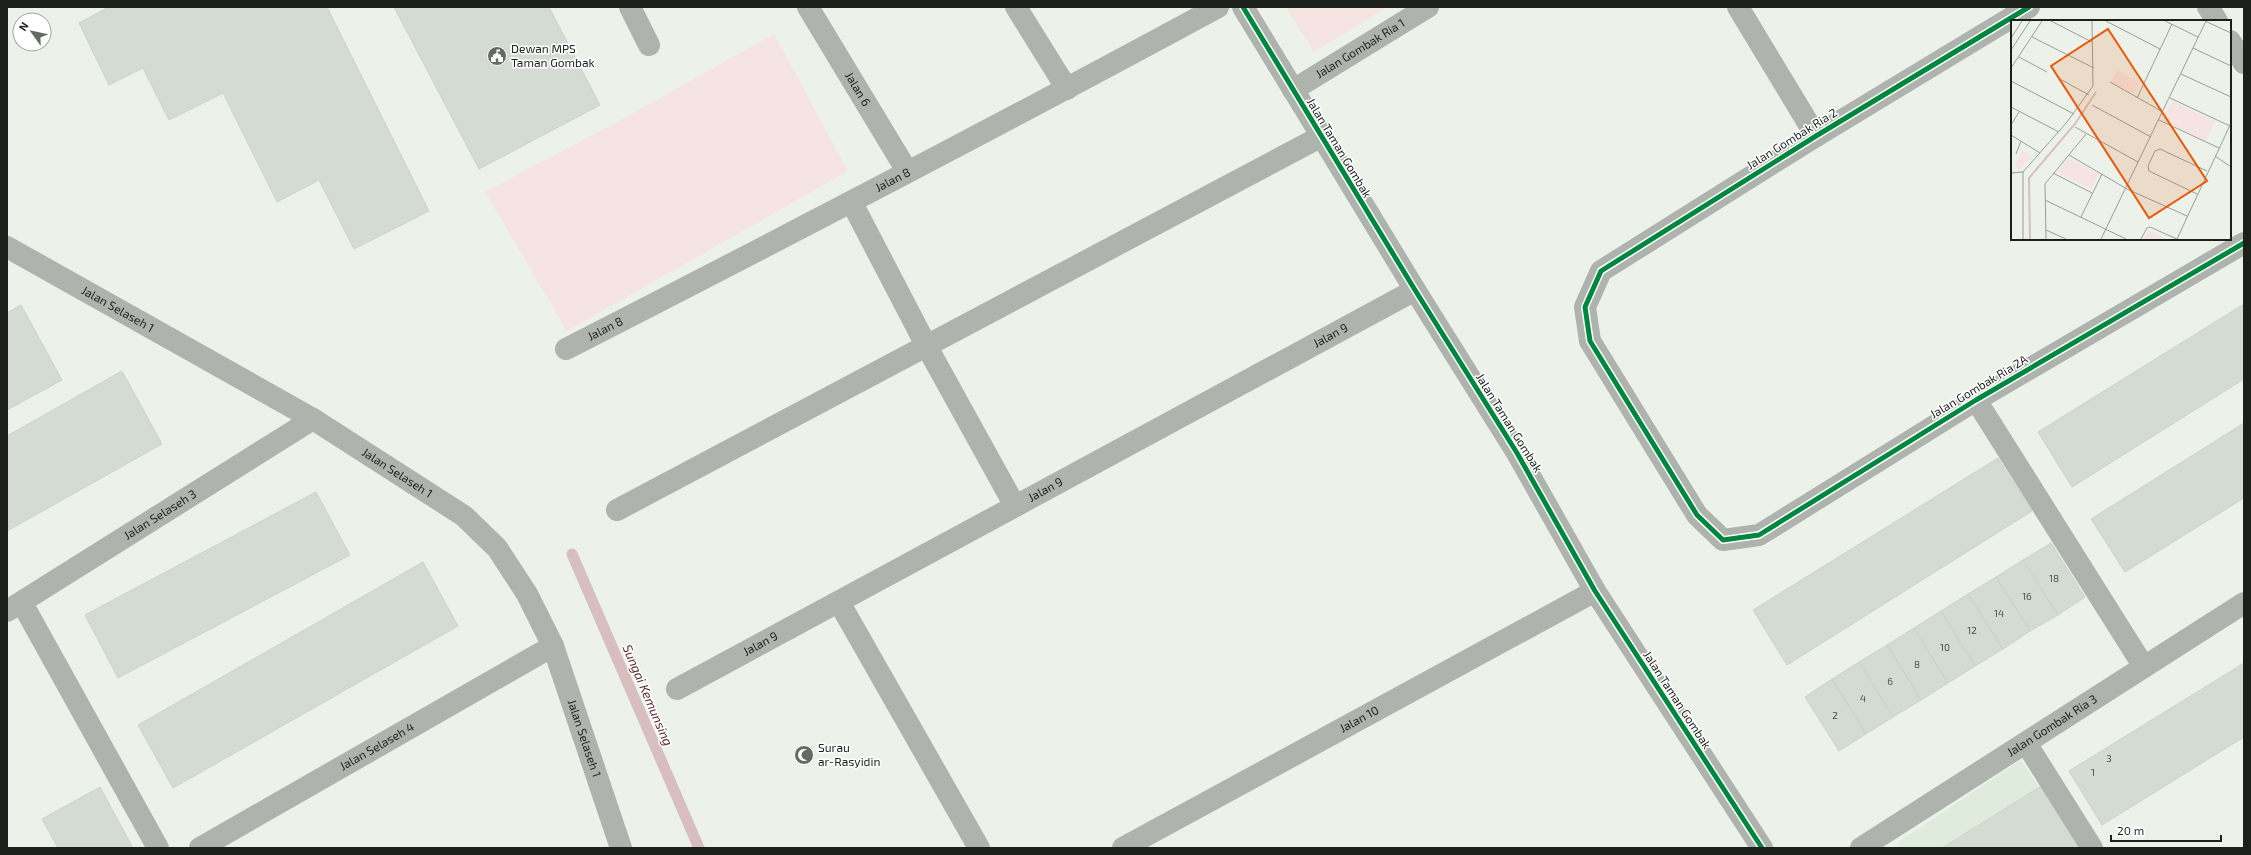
<svg xmlns="http://www.w3.org/2000/svg" width="2251" height="855" font-family="'Exo 2',sans-serif">
<rect width="100%" height="100%" fill="#ecf2ea"/>
<path fill="#dfebdc" d="M2021,760L2078,848H1901L1897,843Z"/>
<path fill="#f5e4e2" d="M1286,7H1388L1314,52Z
M774,34L848,171L567,331L485,192L619,121Z"/>
<g fill="none" stroke-linecap="round" stroke-linejoin="round">
<path stroke="#d8bebe" stroke-width="11" d="M572,554L699,848"/>
</g>
<path fill="#d4dbd2" stroke="#cdd2cc" d="M109,7H327L429,211L354,249L319,180L277,202L223,93L169,120L143,68L109,85L79,23Z
M394,7H549L600,105L479,169Z
M2244,304V379L2072,487L2038,432Z
M21,305L62,380L7,410V313Z
M122,371L162,444L7,531V436Z
M2244,423V498L2125,572L2091,519Z
M1998,458L2032,511L1787,665L1753,610Z
M316,492L350,555L118,678L85,615Z
M2051,543L2085,597L2058,615L2023,560Z
M2023,560L2058,615L2030,631L1996,577Z
M423,562L458,626L173,788L138,725Z
M1996,577L2030,631L2003,649L1968,594Z
M1968,594L2003,649L1975,666L1941,611Z
M1941,611L1975,666L1948,683L1914,628Z
M1914,628L1948,683L1921,700L1887,645Z
M1887,645L1921,700L1893,717L1859,662Z
M1859,662L1893,717L1866,734L1832,679Z
M2244,663V737L2102,825L2069,771Z
M1832,679L1866,734L1839,751L1805,697Z
M2046,783L2087,848H1942Z
M100,787L133,848H58L42,819Z"/>
<g fill="none" stroke-linecap="round" stroke-linejoin="round">
<g stroke="#afb3ae" stroke-width="22">
<path d="M630,7L649,45"/>
<path id="s1" d="M808,7L907,171"/>
<path d="M1016,7L1067,89"/>
<path d="M1243,7L1415,290L1517,453L1595,591L1762,848"/>
<path d="M1738,7L1816,136"/>
<path d="M2029,7L1816,136L1601,271L1585,307L1590,341L1697,515L1723,540L1759,535L1976,400L2244,243"/>
<path d="M2208,7L2217,21"/>
<path d="M2230,41L2244,63"/>
<path id="s2" d="M1293,90L1428,7"/>
<path d="M852,203L926,345L1015,506"/>
<path id="s3" d="M7,247L313,419L464,516L497,548L527,594L553,646L621,848"/>
<path id="s4" d="M566,349C785,237 1002,124 1218,7"/>
<path d="M1976,400L2144,667"/>
<path d="M617,510L1320,137"/>
<path d="M839,602L979,848"/>
<path d="M22,603L158,848"/>
<path id="s5" d="M7,611L313,419"/>
<path id="s6" d="M677,689L1415,290"/>
<path d="M2026,743L2092,848"/>
<path id="s7" d="M200,848L553,646"/>
<path id="s8" d="M1123,848L1595,591"/>
<path id="s9" d="M1861,848L2244,603"/>
</g>
<g stroke="#fff" stroke-width="8">
<path id="cycleway" d="M1243,7L1415,290L1517,453L1595,591L1762,848
M2029,7L1816,136L1601,271L1585,307L1590,341L1697,515L1723,540L1759,535L1976,400L2244,243"/>
</g>
<use href="#cycleway" stroke="#00873e" stroke-width="5"/>
</g>
<defs>
<g id="civic-disc" transform="scale(1)"><circle r="9.5" fill="#656a63" stroke="#fff"/><path d="M-.6-6.5H3V-4.5H.6V-3L4-1V1h2V6H-6V1h2V-1L-.6-3ZM-1.2 2.5V6h2.4V2.5Z" fill="#fff"/></g>
<g id="mosque-disc" transform="scale(1)"><circle r="9.5" fill="#656a63" stroke="#fff"/><path d="M3.5-4.9A6 6 0 1 0 3.5 4.9A5 5 0 1 1 3.5-4.9Z" fill="#fff"/></g>
</defs>
<g fill-rule="evenodd">
<use href="#civic-disc" x="497" y="56"/>
<use href="#mosque-disc" x="804" y="755"/>
</g>
<g text-anchor="middle" stroke-width="3" stroke-linejoin="round" paint-order="stroke">
<g font-size="10" fill="#4c514b">
<text x="2054" y="582">18</text>
<text x="2027" y="600">16</text>
<text x="1999" y="617">14</text>
<text x="1972" y="634">12</text>
<text x="1945" y="651">10</text>
<text x="1917" y="668">8</text>
<text x="1890" y="685">6</text>
<text x="1863" y="702">4</text>
<text x="1835" y="719">2</text>
<text x="2109" y="762">3</text>
<text x="2093" y="776">1</text>
</g>
<g font-size="12" fill="#1c201b" stroke="#fff">
<text dy="4" stroke="none"><textPath href="#s2" startOffset="79">Jalan Gombak Ria 1</textPath></text>
<text dy="4" stroke="none"><textPath href="#s1" startOffset="96">Jalan 6</textPath></text>
<text transform="translate(1792 139) rotate(-32)" y="4">Jalan Gombak Ria 2</text>
<text transform="translate(1339 148) rotate(59)" y="4">Jalan Taman Gombak</text>
<text dy="4" stroke="none"><textPath href="#s4" startOffset="368">Jalan 8</textPath></text>
<text dy="4" stroke="none"><textPath href="#s3" startOffset="127">Jalan Selaseh 1</textPath></text>
<text dy="4" stroke="none"><textPath href="#s4" startOffset="44">Jalan 8</textPath></text>
<text dy="4" stroke="none"><textPath href="#s6" startOffset="743">Jalan 9</textPath></text>
<text transform="translate(1979 387) rotate(-31)" y="4">Jalan Gombak Ria 2A</text>
<text transform="translate(1509 423) rotate(58)" y="4">Jalan Taman Gombak</text>
<text dy="4" stroke="none"><textPath href="#s3" startOffset="451">Jalan Selaseh 1</textPath></text>
<text dy="4" stroke="none"><textPath href="#s6" startOffset="419">Jalan 9</textPath></text>
<text dy="4" stroke="none"><textPath href="#s5" startOffset="181">Jalan Selaseh 3</textPath></text>
<text dy="4" stroke="none"><textPath href="#s6" startOffset="95">Jalan 9</textPath></text>
<text transform="translate(1677 700) rotate(57)" y="4">Jalan Taman Gombak</text>
<text dy="4" stroke="none"><textPath href="#s8" startOffset="269">Jalan 10</textPath></text>
<text dy="4" stroke="none"><textPath href="#s9" startOffset="227">Jalan Gombak Ria 3</textPath></text>
<text dy="4" stroke="none"><textPath href="#s3" startOffset="787">Jalan Selaseh 1</textPath></text>
<text dy="4" stroke="none"><textPath href="#s7" startOffset="204">Jalan Selaseh 4</textPath></text>
</g>
<g font-size="12" fill="#1c201b" stroke="#fff" text-anchor="start">
<text x="511" y="53">Dewan MPS<tspan x="511" dy="14">Taman Gombak</tspan></text>
<text x="818" y="752">Surau<tspan x="818" dy="14">ar-Rasyidin</tspan></text>
</g>
<g font-size="13" font-style="italic" fill="#612b33" stroke="#fff">
<text transform="translate(648 695) rotate(67)" y="5">Sungai Kemunsing</text>
</g>
</g>
<g transform="translate(2011 20)">
<rect width="220" height="220" fill="#ecf2ea"/>
<path d="M106,50L129,63L123,74L100,62ZM161,81L204,101L195,121L151,100ZM11,130L21,137L8,150L4,145ZM58,138L88,154L80,169L45,152ZM138,210L156,219H133Z" fill="#f5e4e2"/>
<path fill="none" stroke="#d8bebe" stroke-width="2" d="M19,219L18,158L64,104L85,72"/>
<path fill="none" stroke="#999e97" stroke-width="1" d="M40,1L81,22M95,1L149,29M154,1L187,17M194,1L220,13M21,17L83,48M0,18L11,1M182,28L220,46M0,30L19,1M8,37L36,52M0,48L31,1M170,54L220,77M47,58L78,75M0,61L63,94M99,62L152,92M126,78L161,4M159,78L219,106M81,85L140,117M0,87L48,112M148,100L208,128M0,105L8,92M64,107L127,142M0,115L29,133M5,134L10,121M58,135L116,169L176,196M204,136L220,147M0,153L12,152M42,153L81,173M186,174L138,151L137,146L144,131L149,129L196,151M34,180L115,219M70,197L91,154M35,210L55,219M12,219V152L56,102L82,66L81,1M35,219L34,164L75,114M90,219L195,1M130,219L136,208L139,207L166,219M166,219L220,103"/>
<path fill="#e8590c" fill-opacity="0.15" stroke="#e8590c" stroke-width="2" d="M97,9L196,161L138,198L40,46Z"/>
<rect width="220" height="220" fill="none" stroke="#1c201b" stroke-width="2"/>
</g>
<rect width="2251" height="855" fill="none" stroke="#1c201b" stroke-width="16"/>
<g transform="translate(32 32) rotate(303)"><circle r="19" fill="#ffffff" stroke="#a4a6a4"/>
<path d="M0-3L7 15L0 10L-7 15Z" fill="#656a63"/>
<text y="-6" font-size="11" font-weight="bold" text-anchor="middle" fill="#1c201b">N</text>
</g>
<path d="M2111 835v6h110v-6" fill="none" stroke="#1c201b" stroke-width="2"/>
<text x="2117" y="835" font-size="12" fill="#1c201b" stroke="#ffffff" stroke-width="3" paint-order="stroke">20 m</text>
</svg>
